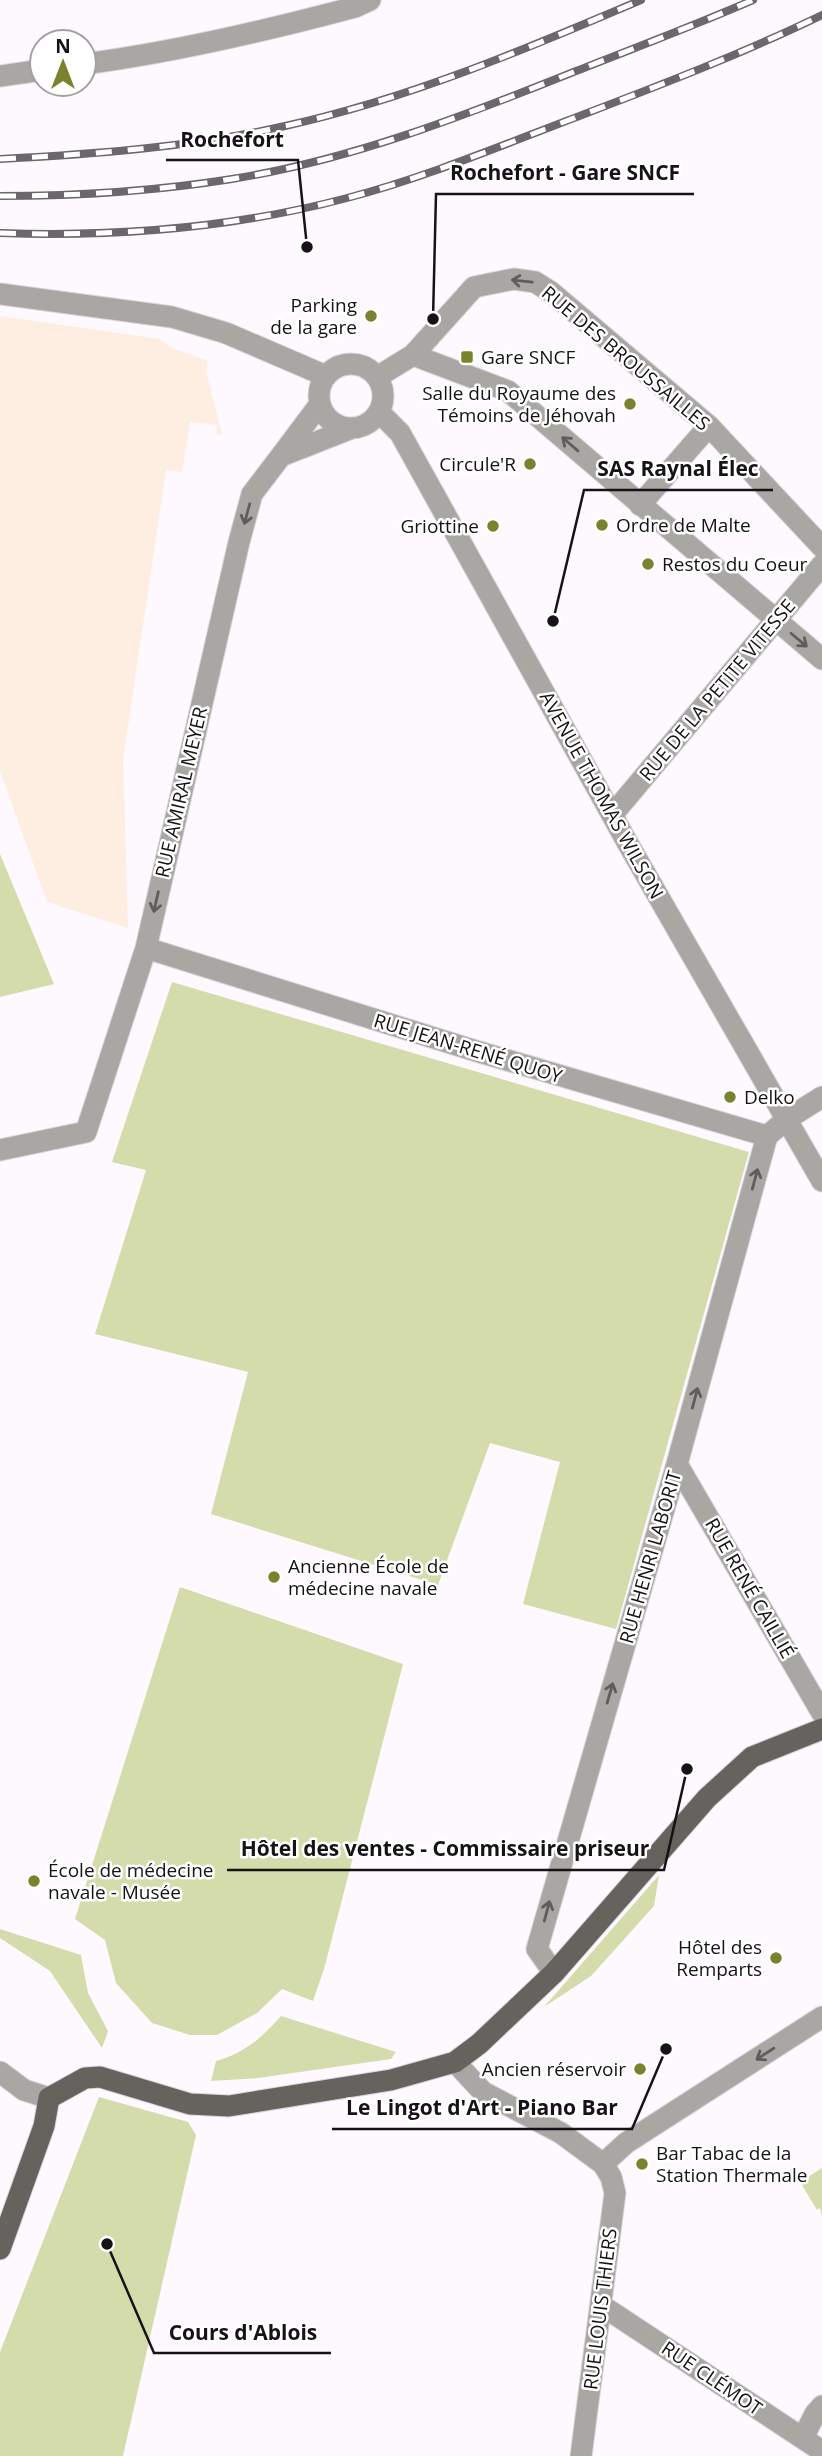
<svg xmlns="http://www.w3.org/2000/svg" width="822" height="2456" font-family="'Open Sans',sans-serif">
<rect width="100%" height="100%" fill="#fef9fe"/>
<path fill="#feede1" d="M0,316L159,339L172,348L208,361L206,372L222,434L216,435L217,425L190,422L182,472L166,470L123,760L128,928L47,902L0,771Z"/>
<path fill="#d5dcac" d="M0,854L54,984L0,997Z
M172,982L749,1152L616,1629L523,1604L560,1462L490,1443L438,1585L211,1514L248,1372L95,1334L146,1170L112,1162Z
M180,1587L403,1664L324,1969L313,2001L282,1989L257,2013L217,2035H190L152,2023L116,1983L105,1940L75,1919Z
M659,1875L654,1906L591,1976L544,2007Z
M0,1929L81,1955L88,1993L108,2031L102,2048L50,1971L0,1938Z
M281,2016L396,2052L391,2059L258,2078L211,2081L216,2061C243,2054 263,2037 281,2016Z
M99,2097L188,2122L196,2135L123,2456H0V2352Z
M822,2168V2217L820,2208L817,2210L800,2182Z"/>
<g fill="none" stroke-linecap="round" stroke-linejoin="round">
<g stroke="#d9d4d9" stroke-width="23">
<path id="minor" d="M84,64C176,52 265,31 355,7L370,0
M0,76L42,70
M0,294L172,317L226,333L326,376
M413,355L508,391L822,659
M319 396a32 32 0 1 1 64 0a32 32 0 1 1-64 0Z
M377,377L413,355L474,287L514,279L535,282L551,292L709,426L822,547
M320,404L281,456L352,428
M379,412L400,433L627,842L822,1181
M640,505L709,426
M612,815L822,565
M146,948L476,1051L767,1136L787,1119L822,1097
M0,1150L86,1132L146,948L239,542L252,494L281,456
M677,1464L822,1713
M554,1973L537,1949L677,1464L767,1136
M455,2062L483,2092L561,2133L603,2164L611,2177L615,2193L581,2456
M0,2072L24,2090L49,2098
M603,2164L626,2143L822,2017
M601,2305L822,2451
M803,2438L815,2414L822,2406"/>
</g>
<g stroke="#d9d4d9" stroke-width="23">
<path id="major" d="M0,2249L44,2126L49,2098L85,2078L100,2077L190,2104L229,2106L391,2080L455,2062L479,2044L554,1973L707,1798L752,1757L822,1729"/>
</g>
<use href="#minor" stroke="#a9a7a3" stroke-width="21"/>
<use href="#major" stroke="#66625d" stroke-width="21"/>
<g stroke="#6b676b" stroke-width="8">
<path id="rail" d="M0,159C96,154 192,147 285,126C408,99 526,49 641,0
M0,196C78,196 156,191 232,179C350,160 461,117 571,73C632,49 693,26 753,0
M0,233C116,237 234,228 347,198C427,177 505,144 582,115C663,84 744,53 822,15"/>
</g>
<use href="#rail" stroke="#fff" stroke-width="5" stroke-dasharray="16" stroke-linecap="butt"/>
</g>
<defs><path id="oneway-shaft" d="M-6 0H5M1.5-3L5.5 0L1.5 3" fill="none" stroke-width="1.6" stroke-linecap="round" stroke-linejoin="round" transform="scale(1.75)"/></defs>
<g stroke="#5f5d5c">
<use href="#oneway-shaft" transform="translate(522 281) rotate(-174)"/>
<use href="#oneway-shaft" transform="translate(570 444) rotate(-139)"/>
<use href="#oneway-shaft" transform="translate(247 514) rotate(105)"/>
<use href="#oneway-shaft" transform="translate(799 640) rotate(40)"/>
<use href="#oneway-shaft" transform="translate(156 902) rotate(103)"/>
<use href="#oneway-shaft" transform="translate(755 1179) rotate(-75)"/>
<use href="#oneway-shaft" transform="translate(695 1398) rotate(-75)"/>
<use href="#oneway-shaft" transform="translate(610 1693) rotate(-74)"/>
<use href="#oneway-shaft" transform="translate(547 1911) rotate(-75)"/>
<use href="#oneway-shaft" transform="translate(765 2054) rotate(147)"/>
</g>
<g fill="#7b812c" stroke="#fff" stroke-width="2.5">
<circle cx="371" cy="316" r="7"/>
<rect x="460" y="350" width="14" height="14" rx="3.5"/>
<circle cx="630" cy="404" r="7"/>
<circle cx="530" cy="464" r="7"/>
<circle cx="602" cy="525" r="7"/>
<circle cx="493" cy="526" r="7"/>
<circle cx="648" cy="564" r="7"/>
<circle cx="730" cy="1097" r="7"/>
<circle cx="274" cy="1577" r="7"/>
<circle cx="34" cy="1881" r="7"/>
<circle cx="776" cy="1958" r="7"/>
<circle cx="640" cy="2069" r="7"/>
<circle cx="642" cy="2164" r="7"/>
</g>
<g text-anchor="middle" stroke-width="5" stroke-linejoin="round" paint-order="stroke">
<g font-size="19" fill="#151315" stroke="#fff" text-anchor="start">
<text x="357" y="312" text-anchor="end">Parking<tspan x="357" dy="22">de la gare</tspan></text>
<text x="481" y="364">Gare SNCF</text>
<text x="616" y="400" text-anchor="end">Salle du Royaume des<tspan x="616" dy="22">Témoins de Jéhovah</tspan></text>
<text x="516" y="471" text-anchor="end">Circule'R</text>
<text x="616" y="532">Ordre de Malte</text>
<text x="479" y="533" text-anchor="end">Griottine</text>
<text x="662" y="571">Restos du Coeur</text>
<text x="744" y="1104">Delko</text>
<text x="288" y="1573">Ancienne École de<tspan x="288" dy="22">médecine navale</tspan></text>
<text x="48" y="1877">École de médecine<tspan x="48" dy="22">navale - Musée</tspan></text>
<text x="762" y="1954" text-anchor="end">Hôtel des<tspan x="762" dy="22">Remparts</tspan></text>
<text x="626" y="2076" text-anchor="end">Ancien réservoir</text>
<text x="656" y="2160">Bar Tabac de la<tspan x="656" dy="22">Station Thermale</tspan></text>
</g>
<g font-size="19" fill="#151315" stroke="#fff">
<text transform="translate(626 358) rotate(40)" y="7">RUE DES BROUSSAILLES</text>
<text transform="translate(717 690) rotate(-50)" y="7">RUE DE LA PETITE VITESSE</text>
<text transform="translate(181 792) rotate(-77)" y="7">RUE AMIRAL MEYER</text>
<text transform="translate(602 795) rotate(61)" y="7">AVENUE THOMAS WILSON</text>
<text transform="translate(468 1048) rotate(17)" y="7">RUE JEAN-RENÉ QUOY</text>
<text transform="translate(650 1557) rotate(-74)" y="7">RUE HENRI LABORIT</text>
<text transform="translate(750 1588) rotate(60)" y="7">RUE RENÉ CAILLIÉ</text>
<text transform="translate(600 2309) rotate(-83)" y="7">RUE LOUIS THIERS</text>
<text transform="translate(712 2378) rotate(34)" y="7">RUE CLÉMOT</text>
</g>
</g>
<path fill="none" stroke="#151315" stroke-width="2.5" d="M307 247L298 160H166M433 319L436 194H694M553 621L584 490H773M687 1769L664 1870H227M666 2049L632 2129H332M107 2244L154 2353H331"/>
<g fill="#151315" stroke="#fff" stroke-width="2.5">
<circle cx="307" cy="247" r="7"/>
<circle cx="433" cy="319" r="7"/>
<circle cx="553" cy="621" r="7"/>
<circle cx="687" cy="1769" r="7"/>
<circle cx="666" cy="2049" r="7"/>
<circle cx="107" cy="2244" r="7"/>
</g>
<g font-size="21" text-anchor="middle" font-weight="bold" fill="#151315" stroke="#fff" stroke-width="5" stroke-linejoin="round" paint-order="stroke">
<text x="232" y="147">Rochefort</text>
<text x="565" y="180">Rochefort - Gare SNCF</text>
<text x="678" y="476">SAS Raynal Élec</text>
<text x="445" y="1856">Hôtel des ventes - Commissaire priseur</text>
<text x="482" y="2115">Le Lingot d'Art - Piano Bar</text>
<text x="243" y="2340">Cours d'Ablois</text>
</g>
<g transform="translate(63 63)"><circle r="33" fill="#ffffff" stroke="#a1a1a1" stroke-width="2"/>
<path d="M0-5L12 26L0 18L-12 26Z" fill="#7b812c"/>
<text y="-10" font-size="19" font-weight="bold" text-anchor="middle" fill="#151315">N</text>
</g>
</svg>
